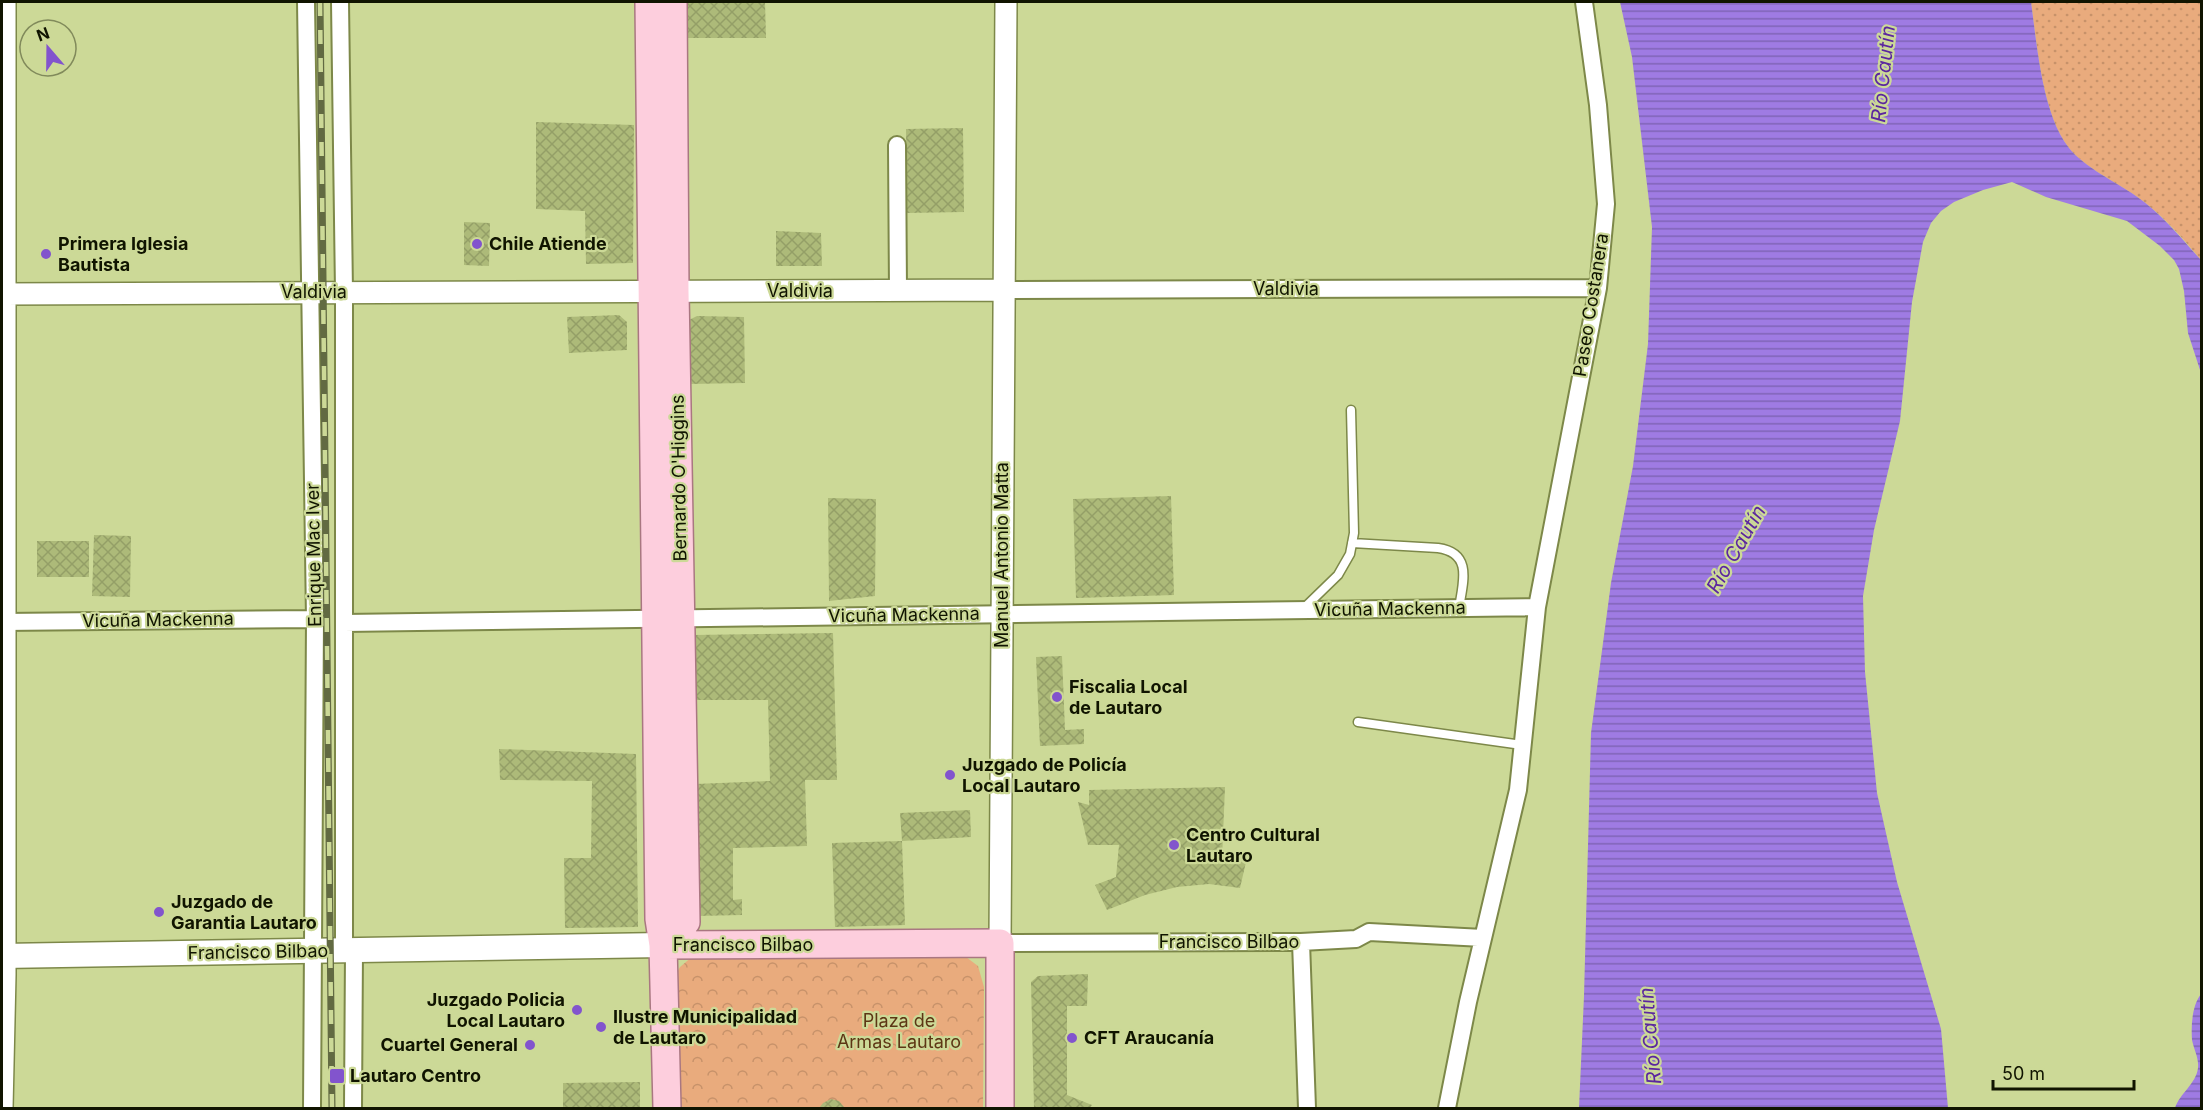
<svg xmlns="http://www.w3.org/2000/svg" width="2203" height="1110" font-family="Inter,sans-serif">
<defs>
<pattern id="grass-dots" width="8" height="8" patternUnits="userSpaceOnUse" patternTransform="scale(1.5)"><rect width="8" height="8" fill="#e9ab7d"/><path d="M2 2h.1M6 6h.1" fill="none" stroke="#c7926a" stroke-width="1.8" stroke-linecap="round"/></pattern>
<pattern id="park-crowns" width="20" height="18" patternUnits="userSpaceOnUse" patternTransform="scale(1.5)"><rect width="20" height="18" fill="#e9ab7d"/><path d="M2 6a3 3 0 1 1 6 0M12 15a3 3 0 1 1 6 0" fill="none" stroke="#c7926a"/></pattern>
<pattern id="water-rules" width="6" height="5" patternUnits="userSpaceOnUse" patternTransform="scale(1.5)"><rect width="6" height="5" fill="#9f7be3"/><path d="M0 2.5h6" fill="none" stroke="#8064b6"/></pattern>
<pattern id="building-cross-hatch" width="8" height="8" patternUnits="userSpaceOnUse" patternTransform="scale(1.5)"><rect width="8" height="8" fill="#adba79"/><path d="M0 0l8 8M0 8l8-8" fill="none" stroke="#949f67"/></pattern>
</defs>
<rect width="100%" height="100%" fill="#ccd997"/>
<path fill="url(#grass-dots)" d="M2031,2H2201V260C2181,236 2162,214 2136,196C2116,182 2084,167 2069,148C2042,114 2037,44 2031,2Z"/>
<path fill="url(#park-crowns)" d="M950,953L966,957L978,966L984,987L983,1108H681L674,978L680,967L693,956Z"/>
<path fill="url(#water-rules)" d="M1620,2H2031C2037,44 2042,114 2069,148C2084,167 2116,182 2136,196C2162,214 2180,237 2201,260V373L2188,333L2184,291L2179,269L2174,260L2160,246L2127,221L2046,197L2012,182L1983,190L1954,202L1941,211L1931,223L1923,242L1912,302L1900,421L1874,530L1863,596L1865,672L1877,793L1897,882L1941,1029L1948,1108H1579L1584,996L1591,733L1611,583L1633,466L1648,344L1652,227L1632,57Z
M2201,994V1108H2175C2180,1093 2196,1084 2198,1068C2199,1058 2194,1050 2192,1040C2191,1025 2192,1006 2201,994Z"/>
<path fill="url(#building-cross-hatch)" d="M686,2H765L766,38H686Z
M536,122L634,125L633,263L586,264L585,211L536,209Z
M963,128L964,212L907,213L906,129Z
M464,222L490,223L489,266L464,265Z
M776,231L821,233L822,266H776Z
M619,315L627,322V350L569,353L567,317Z
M697,316L744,317L745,383L690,384L689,320Z
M1171,496L1174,595L1076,598L1073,499Z
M828,498L876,499L875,596L829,601Z
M94,535L131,536L130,597L92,596Z
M37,541H89V577H37Z
M833,633L837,780H805L807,846L733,848V900L742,899V915L696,916L695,784L770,781L768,700H694L693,635Z
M1062,656L1065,730L1084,729V744L1040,746L1036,657Z
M499,749L636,754L638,927L565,928L564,858H591L592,781L500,780Z
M1225,787L1222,860L1246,862L1240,888L1209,884L1177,887L1145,895L1107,910L1095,885L1116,877L1119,845H1088L1078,802L1089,805V790Z
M970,810L971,837L902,841L905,925L835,927L832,843L902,841L900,813Z
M1088,974L1087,1006H1067V1095L1092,1105L1090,1108H1034L1031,982L1038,976Z
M640,1082V1108H563V1083Z
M831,1099L839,1101L845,1108H819L823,1103Z"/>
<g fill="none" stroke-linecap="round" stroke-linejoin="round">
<g stroke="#7d8849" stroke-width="11">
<path id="service" d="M1352,543L1438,548C1473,553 1463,582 1459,608
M1304,608L1338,575L1350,554L1354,533L1351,410
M1358,722L1522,745"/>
</g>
<g stroke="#7d8849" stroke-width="20">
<path id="minor" d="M306,2L315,619L312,1108
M340,2L344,292V951
M897,145L898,291
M1003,290L1598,288
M2,622L315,619
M344,623L1537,607
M1301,942L1307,1108
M1000,943L1301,942L1356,939L1369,932L1483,938
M353,1108L354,951
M1447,1108L1468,1002L1518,790L1537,607L1598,288L1606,204L1598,105L1584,2"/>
</g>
<g stroke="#7d8849" stroke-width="24">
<path id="tertiary" d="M2,294L1003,290
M1000,943L1006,2
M2,1108L5,975V2"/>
</g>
<g stroke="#7d8849" stroke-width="27">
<path id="secondary" d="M2,956L663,945"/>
</g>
<g stroke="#a97781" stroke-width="30">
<path id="primary" d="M649,2L659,919L663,945L667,1108
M663,945L686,922L675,292L673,2
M663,945L1000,943V1108"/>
</g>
<use href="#service" stroke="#fff" stroke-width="8"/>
<use href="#minor" stroke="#fff" stroke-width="16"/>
<use href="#tertiary" stroke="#fff" stroke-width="21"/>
<use href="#secondary" stroke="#fff" stroke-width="24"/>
<use href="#primary" stroke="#fdcedd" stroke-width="27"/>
<g stroke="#626a42" stroke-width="7">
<path id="rail" d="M320,2L332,1108"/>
</g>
<use href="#rail" stroke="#ccd997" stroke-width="4.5" stroke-dasharray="14" stroke-linecap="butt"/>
</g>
<g fill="#8254cd" stroke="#ccd997" stroke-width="2">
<circle cx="477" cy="244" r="6"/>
<circle cx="46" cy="254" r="6"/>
<circle cx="1057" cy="697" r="6"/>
<circle cx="950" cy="775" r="6"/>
<circle cx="1174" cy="845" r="6"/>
<circle cx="159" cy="912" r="6"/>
<circle cx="577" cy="1010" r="6"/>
<circle cx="601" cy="1027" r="6"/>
<circle cx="1072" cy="1038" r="6"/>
<circle cx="530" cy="1045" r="6"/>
<rect x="329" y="1068" width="16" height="16" rx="3"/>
</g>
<g text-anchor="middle" stroke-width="4.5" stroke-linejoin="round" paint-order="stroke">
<g font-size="18" font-weight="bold" fill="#101400" stroke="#ccd997" text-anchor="start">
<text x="58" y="250">Primera Iglesia<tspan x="58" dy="21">Bautista</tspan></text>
<text x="489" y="250">Chile Atiende</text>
<text x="1069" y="693">Fiscalia Local<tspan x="1069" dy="21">de Lautaro</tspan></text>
<text x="962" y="771">Juzgado de Policía<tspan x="962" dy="21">Local Lautaro</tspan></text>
<text x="1186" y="841">Centro Cultural<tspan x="1186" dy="21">Lautaro</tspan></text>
<text x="171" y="908">Juzgado de<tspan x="171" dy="21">Garantia Lautaro</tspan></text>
<text x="565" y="1006" text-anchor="end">Juzgado Policia<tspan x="565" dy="21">Local Lautaro</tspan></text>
<text x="613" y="1023">Ilustre Municipalidad<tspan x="613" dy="21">de Lautaro</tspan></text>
<text x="1084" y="1044">CFT Araucanía</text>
<text x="518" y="1051" text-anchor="end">Cuartel General</text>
<text x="350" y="1082">Lautaro Centro</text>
</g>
<g font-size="18" fill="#101400" stroke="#ccd997">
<text x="1286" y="295">Valdivia</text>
<text x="800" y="297">Valdivia</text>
<text x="314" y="298">Valdivia</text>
<text transform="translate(1591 305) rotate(-81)" y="6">Paseo Costanera</text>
<text transform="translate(679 478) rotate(-91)" y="6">Bernardo O'Higgins</text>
<text transform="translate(314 555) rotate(-91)" y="6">Enrique Mac Iver</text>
<text transform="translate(1002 555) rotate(-90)" y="6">Manuel Antonio Matta</text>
<text transform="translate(1390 609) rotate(-1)" y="6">Vicuña Mackenna</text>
<text transform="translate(904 615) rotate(-1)" y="6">Vicuña Mackenna</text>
<text transform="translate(158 620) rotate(-1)" y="6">Vicuña Mackenna</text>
<text x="1229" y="948">Francisco Bilbao</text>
<text x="743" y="951">Francisco Bilbao</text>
<text transform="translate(258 952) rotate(-1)" y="6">Francisco Bilbao</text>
</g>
<g font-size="18" fill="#5d3615" stroke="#ccd997">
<text x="899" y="1027">Plaza de<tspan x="899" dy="21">Armas Lautaro</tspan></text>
</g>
<g font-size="20" font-style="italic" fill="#5b269f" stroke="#ccd997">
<text transform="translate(1883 74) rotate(-84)" y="7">Río Cautín</text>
<text transform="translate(1736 549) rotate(-60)" y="7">Río Cautín</text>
<text transform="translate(1650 1036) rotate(-95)" y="7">Río Cautín</text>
</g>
</g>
<rect width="2203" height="1110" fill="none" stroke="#101400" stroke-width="6"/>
<g transform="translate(48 48) rotate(340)"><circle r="28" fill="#ccd997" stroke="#818a5b" stroke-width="1.5"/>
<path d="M0-4.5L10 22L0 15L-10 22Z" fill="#8254cd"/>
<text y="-9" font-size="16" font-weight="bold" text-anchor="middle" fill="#101400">N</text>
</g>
<path d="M1993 1080v9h141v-9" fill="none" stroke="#101400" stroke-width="3"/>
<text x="2002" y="1080" font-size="18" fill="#101400" stroke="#ccd997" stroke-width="4.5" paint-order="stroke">50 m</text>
</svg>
